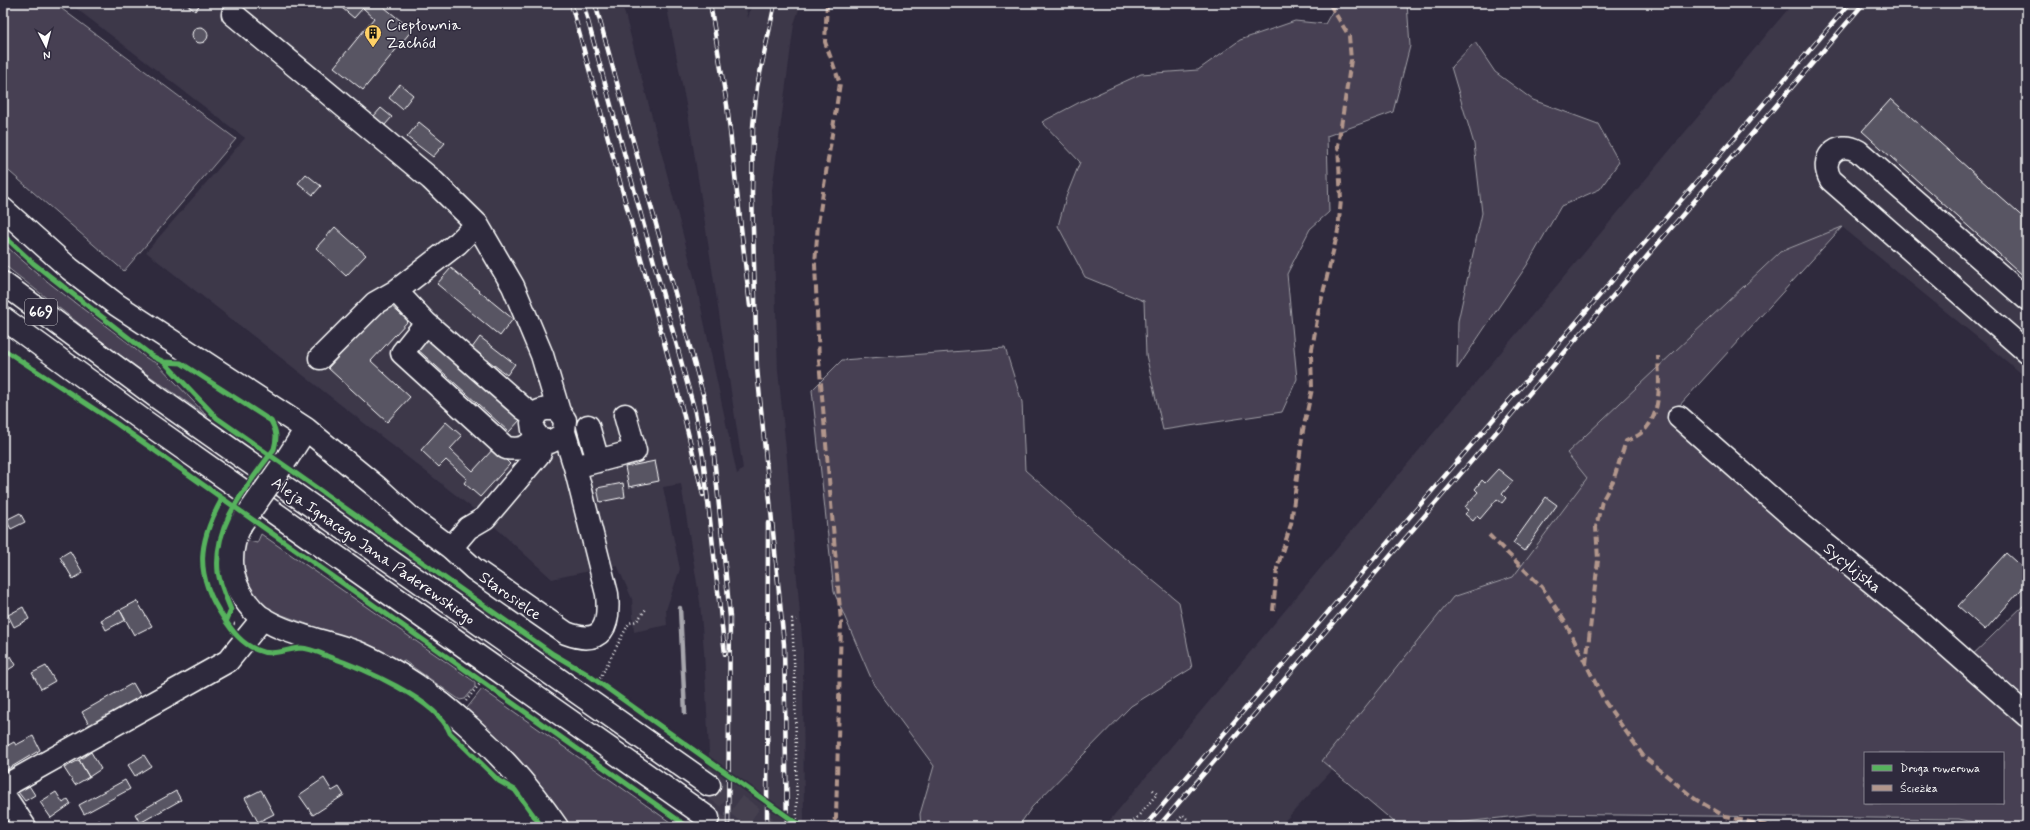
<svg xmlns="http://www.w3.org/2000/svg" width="2030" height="830" font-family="Mynerve,sans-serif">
<rect width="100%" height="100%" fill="#2f2a3d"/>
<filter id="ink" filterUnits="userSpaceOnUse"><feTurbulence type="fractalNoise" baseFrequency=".025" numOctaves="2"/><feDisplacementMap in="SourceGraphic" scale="8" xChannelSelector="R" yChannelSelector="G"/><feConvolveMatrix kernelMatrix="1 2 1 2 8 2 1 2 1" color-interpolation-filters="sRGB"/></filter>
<g filter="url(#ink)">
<path fill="#3c3749" d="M69,3H622L696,284L737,474L743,469L689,120L666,3H745L748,18L752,3H801L794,24L772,190L778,370L787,459L803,650L804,827H708L709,753L704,652L700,602L681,484L663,487L680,569L666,610L667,625L634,632L632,599L617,565L552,579L485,518L146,252L245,138Z
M1793,3H2027V378L1842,227L1279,827H1104Z"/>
<path fill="#464152" stroke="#a2a0a8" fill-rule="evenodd" d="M3,3H54L236,139L124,271L3,166Z
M1337,3H1407L1410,46L1393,112L1327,136L1329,212L1310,229L1287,274L1297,379L1282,412L1163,430L1146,355L1144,301L1085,277L1058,226L1066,197L1080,162L1042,122L1080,102L1141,74L1198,70L1240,40L1295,21L1325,24Z
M1475,42L1495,72L1533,100L1598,124L1619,162L1600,189L1561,206L1527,265L1457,369L1458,321L1482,213L1474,144L1451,67Z
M1842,227L1668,418L1959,668L2027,602V827H1998L1959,819L1534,814L1422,827H1400L1322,761L1453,597L1513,577L1587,478L1567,453L1780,252ZM1865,753H2003V803H1865Z
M3,243C42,280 85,310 127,342C137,350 144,359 157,363L208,417L114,351L3,264Z
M1005,348L1022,402L1025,470L1112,547L1179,602L1192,668L1131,706L1032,807L1018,827H921L920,814L934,766L874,685L834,592L812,390L842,360Z
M261,534L475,682V687L465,699L460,700L403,660L401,664L355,642L269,610C247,590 238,570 245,540L257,543Z
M482,689L677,827H568L560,812L464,712Z"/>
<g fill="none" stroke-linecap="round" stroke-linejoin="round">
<path stroke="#a7a6ad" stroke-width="4.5" d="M680,608L685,713"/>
</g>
<path fill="#595564" stroke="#fff" d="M185,3H201L195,11Z
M336,3H379L412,30L363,90L334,67L374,18L363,8L354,18Z
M192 35a8 8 0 1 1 16 0a8 8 0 1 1-16 0Z
M400,84L413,95L402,109L389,98Z
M1891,99L2027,221V279L1862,131Z
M381,108L392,117L384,126L373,117Z
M419,122L445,143L433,157L407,137Z
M306,174L321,186L313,195L298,183Z
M335,227L366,255L346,276L316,248Z
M451,268L513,319L500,336L437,284Z
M388,303L408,321L371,361L410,397L387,422L328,368Z
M428,335L521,419L509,432L416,348Z
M480,337L515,364L507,375L472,348Z
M446,422L462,436L450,449L473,471L494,448L510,464L480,497L464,483L467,479L446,460L439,467L421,450Z
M655,461L659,481L629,487L625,467Z
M1498,469L1513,481L1502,494L1506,498L1502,503L1497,499L1480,519L1477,516L1473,521L1465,514L1469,510L1465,507L1478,492L1475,489L1482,480L1485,483Z
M623,483L625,497L600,502L597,488Z
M1546,497L1557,505L1524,551L1513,543Z
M20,513L25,522L11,529L6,520Z
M70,551L83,573L73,579L60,557Z
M2006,553L2027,572V583L1985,630L1958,606Z
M137,601L152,626L134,635L120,610Z
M23,607L29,619L14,627L8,615Z
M120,610L125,620L106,630L101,620Z
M11,656L16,665L3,673V661Z
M46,666L55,681L41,689L32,673Z
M133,683L141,697L90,726L82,712Z
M33,736L40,750L3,772V753L7,751L5,747L14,742L16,745Z
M91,752L101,769L89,777L79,760Z
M144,755L151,766L135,776L128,765Z
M79,760L89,777L75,785L64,768Z
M324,778L332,791L339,787L344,795L313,815L299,795Z
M125,780L130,789L84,814L79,805Z
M26,781L35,795L25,801L15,788Z
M261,790L274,814L258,822L245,798Z
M176,791L181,800L140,823L135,814Z
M56,792L63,803L68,799L71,804L51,818L40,802Z
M99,820L104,827H88Z"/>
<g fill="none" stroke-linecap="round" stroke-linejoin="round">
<path stroke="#443f50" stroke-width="22" stroke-dasharray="22 11" stroke-linecap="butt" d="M709,785L767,827
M708,818L720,827"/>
<g stroke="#fff" stroke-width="25">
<path id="minor" d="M233,14L431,179L477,224L513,286L542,355L559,412L565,420L564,432L561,436L550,442L540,439L533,430L532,423L535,416L539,411L546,409H553L559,412
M3,209L70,269L117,305L306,429L378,488L412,519L451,548L474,569L566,633C603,647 610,626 607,594L575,467L564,432
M396,291L426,323L523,408L535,416
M2027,299L1858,151C1837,139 1818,159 1831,180L2027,352
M426,323L402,353L506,448C521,450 527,448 537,437
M320,358L375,303L396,291L458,243L477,224
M1679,417L1797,521L1917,619L2027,716
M588,426L598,461
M288,457L306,429
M575,467L635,451L625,415
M241,524C226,555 229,584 253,610C274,634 332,641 361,654C437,688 511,759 557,827
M451,548L468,528L485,518L540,453L544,441
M3,787L228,661L263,618
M3,794L25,827"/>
</g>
<g stroke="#fff" stroke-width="25">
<path id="major" d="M3,283L158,398L709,785
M3,318L144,421L708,818"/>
</g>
<path stroke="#fff" stroke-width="2.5" stroke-dasharray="1 3" stroke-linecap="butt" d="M226,622L235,624
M598,682L629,623L637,621L646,609
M466,701L482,681
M797,827L795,681L792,619H798
M1129,827L1157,794L1151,788
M1173,827L1183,815L1189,821"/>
<use href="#minor" stroke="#2f2a3d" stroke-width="22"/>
<use href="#major" stroke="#2f2a3d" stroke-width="22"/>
<g stroke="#fff" stroke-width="4.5">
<path id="rail" d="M571,3L682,408L703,495
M583,3L695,412L703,457L725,654
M595,3L704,398L713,446L730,617L728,827
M710,3L727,105L750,306
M775,3L757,87L753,127L752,194L757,368L784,644L787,827
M767,827L768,523
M1144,827L1850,3
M1158,827L1864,3"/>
</g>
<use href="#rail" stroke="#2f2a3d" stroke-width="3" stroke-dasharray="9" stroke-linecap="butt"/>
<g stroke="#fff" stroke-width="25" stroke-linecap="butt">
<path id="minor-bridge" d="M241,524L288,457"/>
</g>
<use href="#minor-bridge" stroke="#2f2a3d" stroke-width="22"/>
<path stroke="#b2968c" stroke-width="4" stroke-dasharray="8 4" stroke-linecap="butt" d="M827,3L825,42L840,83L818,224L815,264L819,360L841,622L836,818L827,827
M1489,535L1542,587L1565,622L1605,702L1644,757L1695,799L1726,817L1773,827
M1273,611L1277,568L1291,524L1303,430L1312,389L1311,355L1318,314L1338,231L1341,200L1338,146L1351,60L1349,36L1329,3
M1586,664L1598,560L1596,527L1602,501L1613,481L1626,441C1630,439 1636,437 1640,434C1663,417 1659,380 1658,356"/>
<g stroke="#2f2a3d" stroke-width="8">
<path id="cycleway" d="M3,235L33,263L152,356L164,362L181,363L271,421C277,432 277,438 274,449C248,486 213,523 218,572C220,585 226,597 231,610L226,622
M3,349L117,424L688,827
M164,362L217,418L553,654L587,674L802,827
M222,499C198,542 194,574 223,617C232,631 241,643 257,650C272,657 286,649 301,648C309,648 320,653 327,656C360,667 438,700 450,733L499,781L515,790L542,827"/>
</g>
<use href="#cycleway" stroke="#56b35d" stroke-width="5"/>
</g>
</g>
<defs>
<g id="building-pin" transform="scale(0.9)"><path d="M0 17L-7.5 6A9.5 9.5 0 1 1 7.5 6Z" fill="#ffd166" stroke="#2f2a3d"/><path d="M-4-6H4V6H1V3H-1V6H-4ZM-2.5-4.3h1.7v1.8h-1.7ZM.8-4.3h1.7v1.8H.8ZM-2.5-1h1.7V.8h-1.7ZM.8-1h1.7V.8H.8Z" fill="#111"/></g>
</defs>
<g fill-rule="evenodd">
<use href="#building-pin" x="373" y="33"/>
</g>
<g text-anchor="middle" stroke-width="3" stroke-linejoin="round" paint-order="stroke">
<rect fill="#2f2a3d" stroke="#c1bfc5" stroke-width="1" x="25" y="299" width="32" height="26" rx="3"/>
<g font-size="15" font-weight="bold" fill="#fff">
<text x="41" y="317">669</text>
</g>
<g font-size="16" fill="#fff" stroke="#2f2a3d" text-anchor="start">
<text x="386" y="30">Ciepłownia<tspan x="386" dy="18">Zachód</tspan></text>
</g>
<g font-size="16" fill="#fff" stroke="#2f2a3d">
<text transform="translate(374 550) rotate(35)" y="6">Aleja Ignacego Jana Paderewskiego</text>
<text transform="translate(1853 567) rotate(39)" y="6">Sycylijska</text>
<text transform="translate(511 595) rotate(35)" y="6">Starosielce</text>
</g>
</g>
<rect width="2030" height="830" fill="none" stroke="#2f2a3d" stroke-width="16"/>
<rect x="8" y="8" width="2014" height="814" fill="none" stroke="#fff" stroke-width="1.5" filter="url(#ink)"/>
<rect x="1864" y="752" width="140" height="52" fill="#2f2a3d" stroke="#827f8b"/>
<rect x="1872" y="765" width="20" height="6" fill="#56b35d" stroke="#827f8b"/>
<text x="1900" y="772" font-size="12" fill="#ffffff">Droga rowerowa</text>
<rect x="1872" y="785" width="20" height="6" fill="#b2968c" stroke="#827f8b"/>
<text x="1900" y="792" font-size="12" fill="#ffffff">Ścieżka</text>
<g transform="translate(46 46) rotate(174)" stroke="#2f2a3d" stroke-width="3" paint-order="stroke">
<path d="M0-3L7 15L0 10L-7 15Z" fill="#ffffff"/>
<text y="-6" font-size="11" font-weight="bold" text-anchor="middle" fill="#ffffff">N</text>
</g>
</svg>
